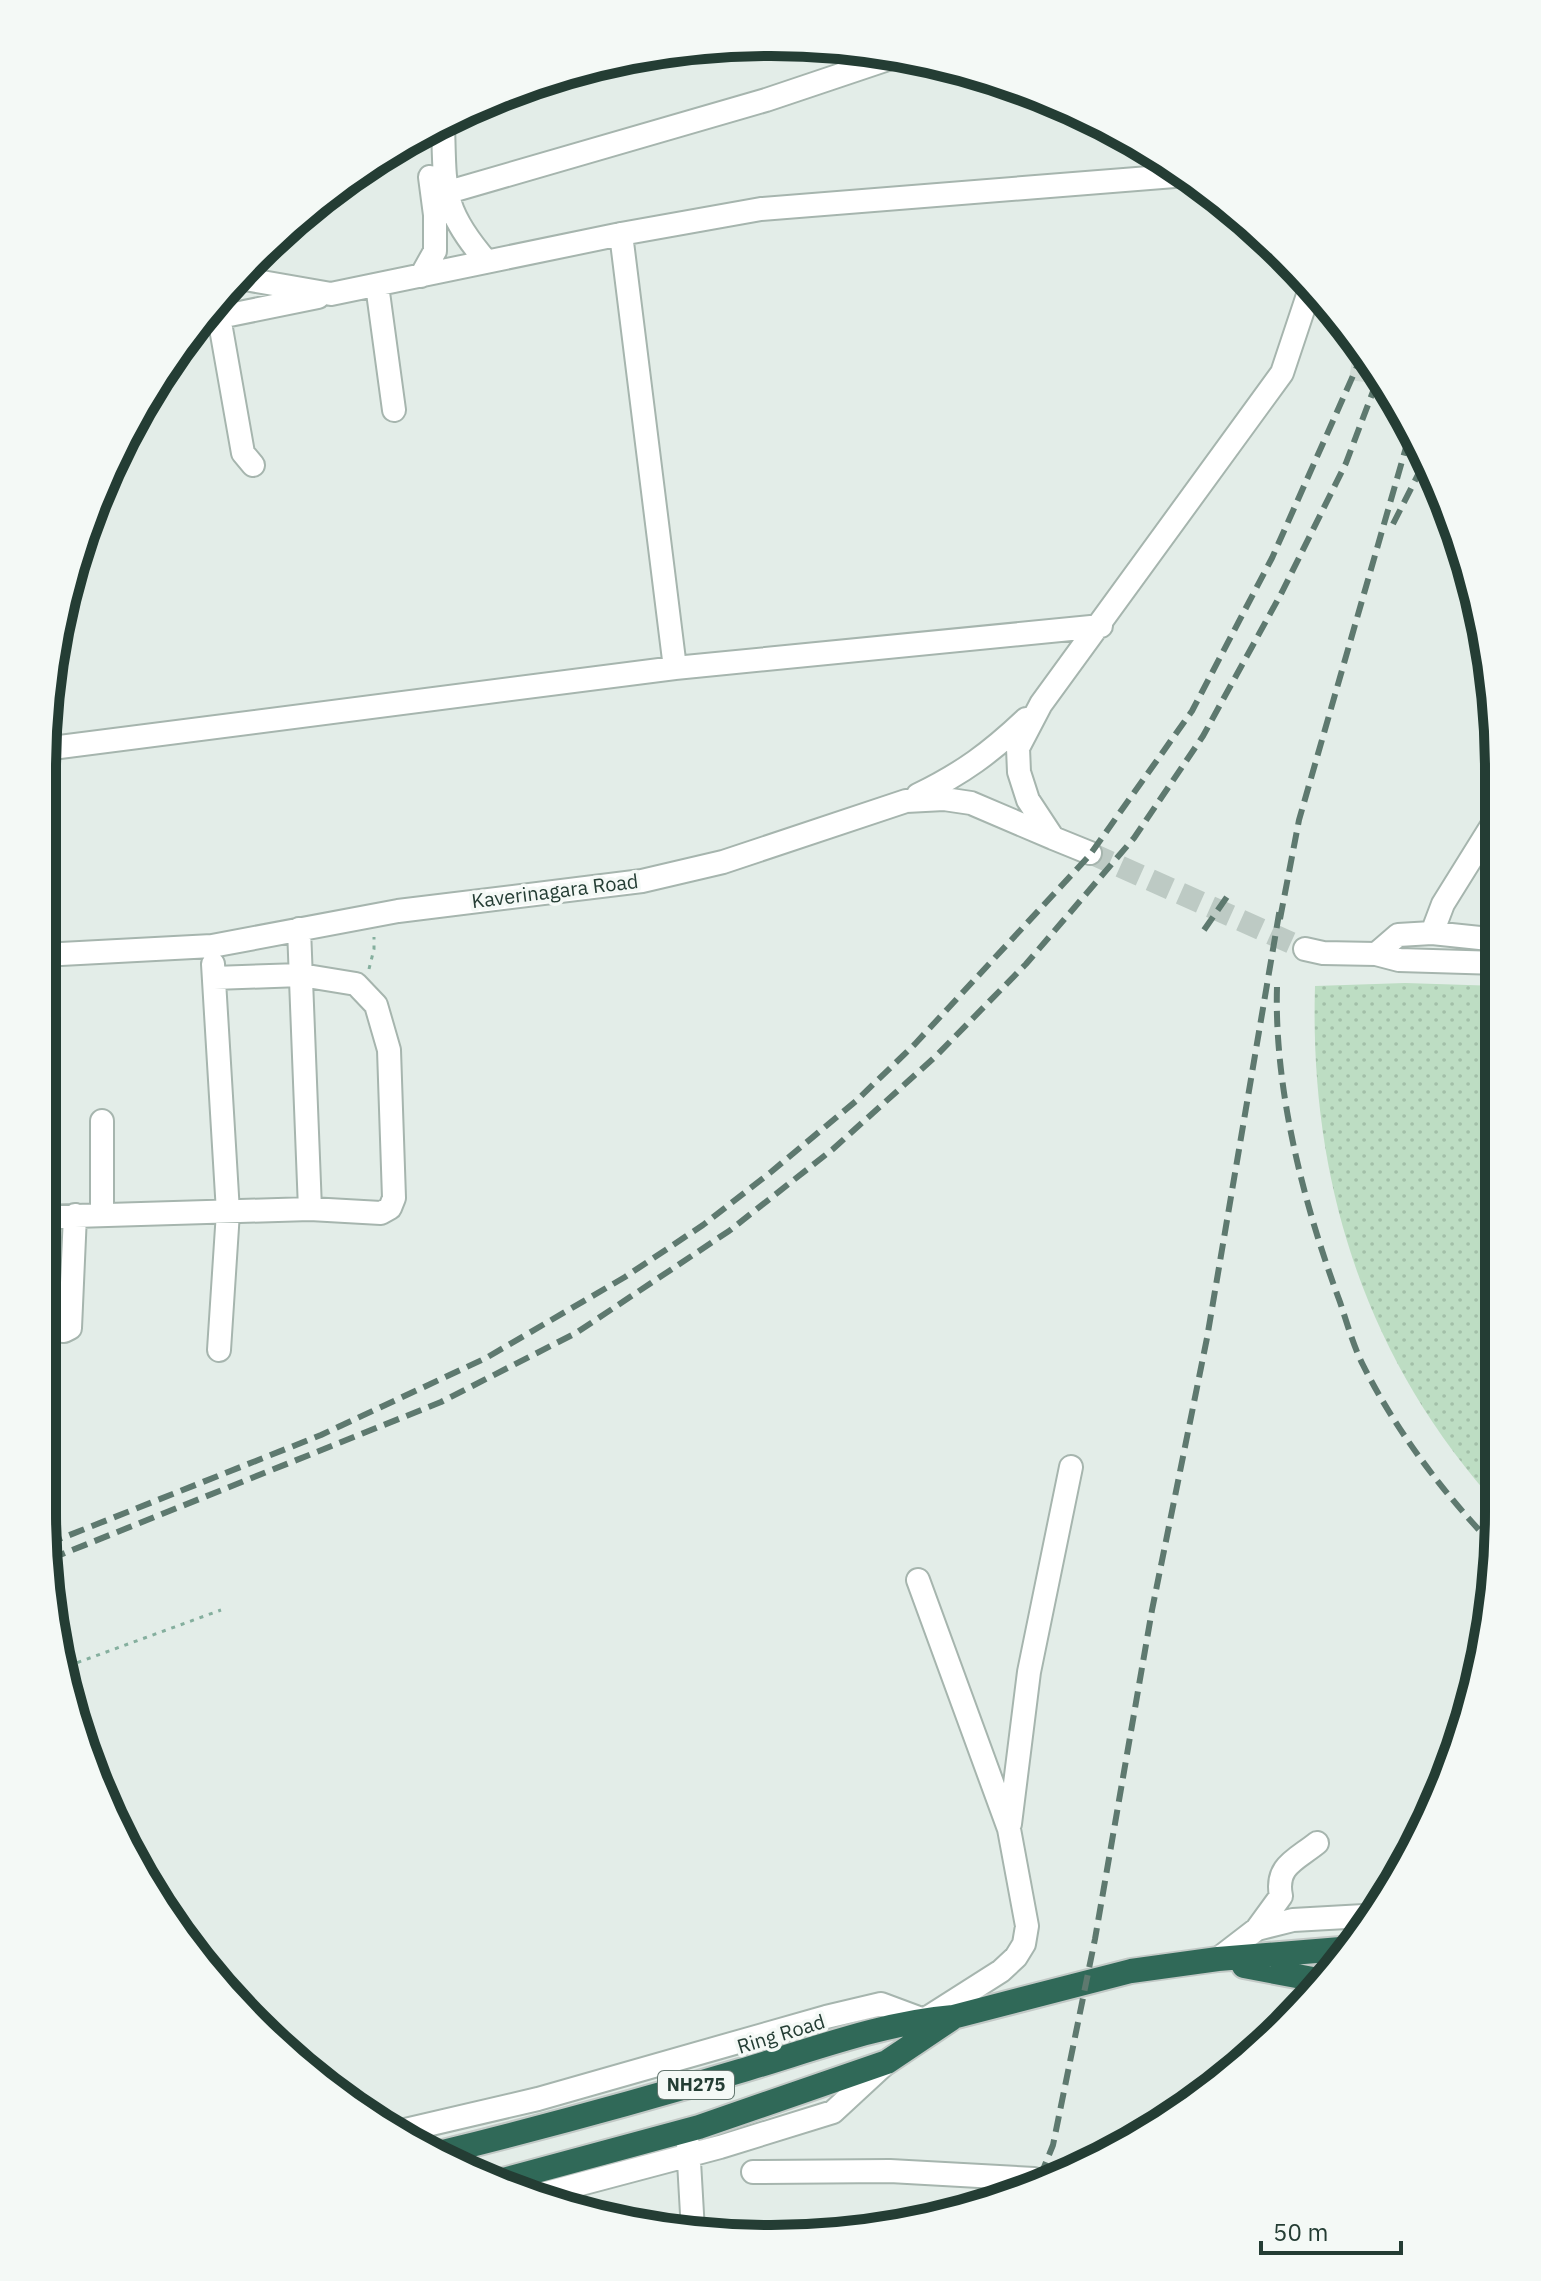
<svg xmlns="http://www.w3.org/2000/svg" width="1541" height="2281" font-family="'IBM Plex Sans',sans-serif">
<defs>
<pattern id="grass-dots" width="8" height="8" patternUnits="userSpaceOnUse" patternTransform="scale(2)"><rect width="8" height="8" fill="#bdddc3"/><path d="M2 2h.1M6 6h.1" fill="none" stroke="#a2bfa8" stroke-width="1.8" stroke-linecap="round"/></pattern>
</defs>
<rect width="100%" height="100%" fill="#e3ede8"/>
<path fill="#d2dcd6" d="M1355,340L1376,365L1387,385L1349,380Z"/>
<path fill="url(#grass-dots)" d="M1405,983L1499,986V1507C1366,1361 1309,1182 1315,986Z"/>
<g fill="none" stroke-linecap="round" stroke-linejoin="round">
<path stroke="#bdcac4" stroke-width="22" stroke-dasharray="22 11" stroke-linecap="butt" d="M1090,853L1305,949"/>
<g stroke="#a6b5ae" stroke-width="26">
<path id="minor" d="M443,123C445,190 441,209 487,262
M445,193L766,100L900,55
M621,234L675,668
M421,276L435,251V215L430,177
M239,278L331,294L621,234L761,209L1187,175
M377,285L394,410
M219,317L243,453L253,465
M210,319L318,297
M44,749L675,668L1101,626
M918,795C963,773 990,753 1026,719
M1090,853L1053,838L1028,800L1019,772L1018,748L1041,704L1282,373L1311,286
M42,884L48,954
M299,929L310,1209
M1432,933L1443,904L1499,814
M1305,949L1323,953L1376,954L1399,960L1499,963
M1376,954L1398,935L1432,933L1499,940
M42,955L212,946L398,911L642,881L723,862L906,801L944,799L971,803L1053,838
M213,964L228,1212L219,1350
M102,1214V1121
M42,1217L310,1209L381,1213L390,1208L394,1198L389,1050L376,1005L356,984L301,975L214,978
M42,1329L64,1331L70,1328L75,1215
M1010,1824L1029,1672L1071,1467
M1257,1929L1281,1896C1275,1866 1296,1860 1317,1843
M1218,1959L1257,1929L1293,1920L1364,1916
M401,2131L538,2099L826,2017L881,2004L924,2020L1001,1971L1016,1957L1024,1944L1027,1926L1009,1829L918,1580
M688,2144L693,2231
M753,2172L890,2171L1034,2179
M539,2195L720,2147L833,2112L886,2063"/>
</g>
<g stroke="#c2c9c6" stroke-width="28">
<path id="highway" d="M1244,1966L1318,1980
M439,2153C540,2128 640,2101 740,2071C809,2051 881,2023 953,2017L1131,1971L1218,1959L1341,1949
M492,2183L699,2127L887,2062L951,2019"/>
</g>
<path stroke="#85af9e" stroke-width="3" stroke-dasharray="4 6" stroke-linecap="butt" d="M369,969L374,949V937
M68,1666L221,1610"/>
<use href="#minor" stroke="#fff" stroke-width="22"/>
<use href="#highway" stroke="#306958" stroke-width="24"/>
<path stroke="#5e796f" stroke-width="6" stroke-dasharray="16 8" stroke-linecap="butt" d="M1393,524L1426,459
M1280,919L1299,820L1411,430
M1204,930L1231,891
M1277,987C1274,1089 1304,1206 1340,1302C1347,1323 1353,1345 1363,1365C1396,1431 1444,1494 1495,1547
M47,1544L321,1435L486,1358L625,1277L703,1225L771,1172L856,1101L915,1044L1089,856L1192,711L1272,558L1364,351
M50,1559L441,1402L576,1333L729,1231L833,1149L935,1057L1026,964L1134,838L1203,736L1282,592L1346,463L1380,373
M1040,2177L1053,2145L1095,1939L1152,1610L1207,1338L1280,908"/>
</g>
<g text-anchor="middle" stroke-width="7" stroke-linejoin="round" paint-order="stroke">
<rect fill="#f4f9f6" stroke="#62756e" stroke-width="2" x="658" y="2071" width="76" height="28" rx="6"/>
<g font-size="18" font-weight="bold" fill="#243d34">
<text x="696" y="2091">NH275</text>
</g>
<g font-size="20" fill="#243d34" stroke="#f4f9f6">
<text transform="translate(555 891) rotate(-7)" y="7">Kaverinagara Road</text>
<text transform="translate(781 2034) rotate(-17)" y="7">Ring Road</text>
</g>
</g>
<path d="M0 0H1541V2281H0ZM770 56H771A714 714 0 0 1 1485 770V1511A714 714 0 0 1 771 2225H770A714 714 0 0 1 56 1511V770A714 714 0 0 1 770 56Z" fill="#f4f9f6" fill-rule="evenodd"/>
<path fill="none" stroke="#243d34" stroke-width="10" d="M770 56H771A714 714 0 0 1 1485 770V1511A714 714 0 0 1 771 2225H770A714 714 0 0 1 56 1511V770A714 714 0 0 1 770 56Z"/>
<path d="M1261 2241v12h140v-12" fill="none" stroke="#243d34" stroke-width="4"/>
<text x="1273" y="2241" font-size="24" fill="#243d34" stroke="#f4f9f6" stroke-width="6" paint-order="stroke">50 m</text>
</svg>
